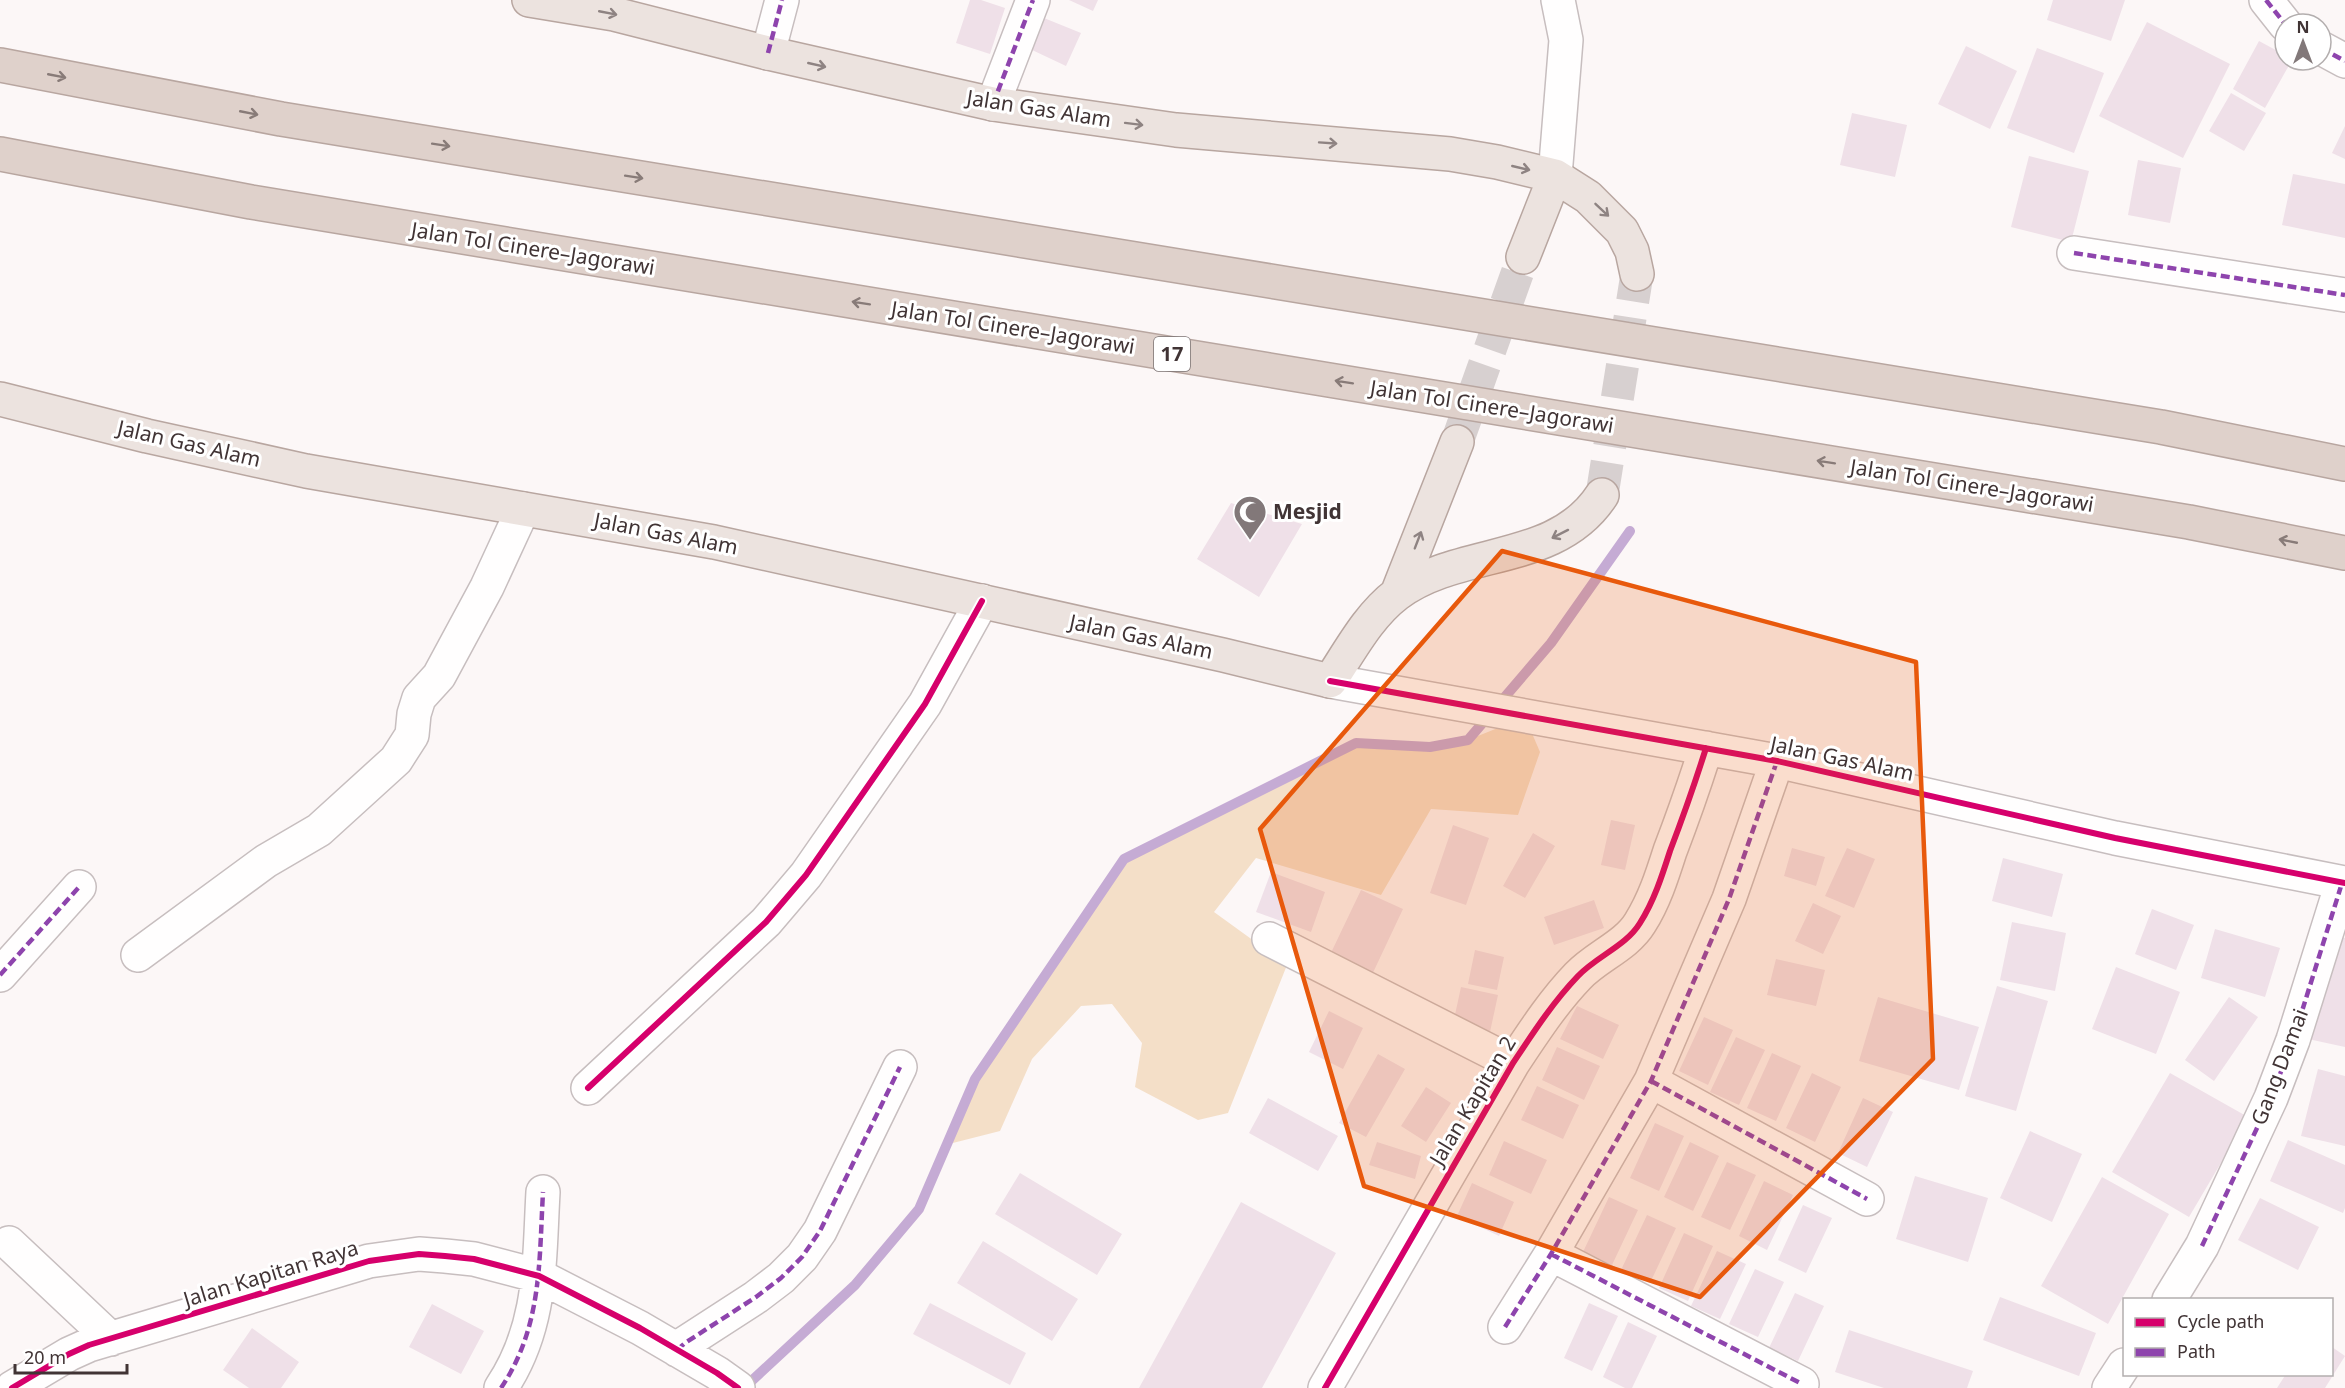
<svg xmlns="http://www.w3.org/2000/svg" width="2345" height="1388" font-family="'Noto Sans',sans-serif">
<rect width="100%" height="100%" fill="#fcf7f7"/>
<path fill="#f4dfc8" d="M1525,717L1540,752L1518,815L1431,809L1381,895L1256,858L1214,912L1287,965L1228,1113L1198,1120L1135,1087L1142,1043L1112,1004L1081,1006L1032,1059L1000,1131L945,1145L975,1079L1124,859L1356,743L1430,747L1468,740Z"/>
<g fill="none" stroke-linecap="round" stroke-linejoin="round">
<path stroke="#c5abd4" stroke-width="10" d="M744,1388L855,1285L919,1209L975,1079L1124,859L1356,743L1430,747L1468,740L1551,643L1630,531"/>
</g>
<path fill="#efe0e8" d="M970,0H981L1005,8L990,54L956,43Z
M1069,0H1098L1093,11Z
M2053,0H2125L2111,41L2047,20Z
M1044,18L1081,33L1066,66L1030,49Z
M2147,22L2230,64L2183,158L2099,116Z
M2259,41L2285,55V60H2292L2265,108L2233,89Z
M1966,46L2017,71L1990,129L1938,104Z
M2037,48L2104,73L2074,153L2007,128Z
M2231,93L2266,113L2244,151L2209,131Z
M1852,113L1907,125L1895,177L1840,165Z
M2345,126V159L2332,153Z
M2029,156L2089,171L2071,242L2011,227Z
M2138,160L2181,168L2170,223L2128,215Z
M2293,174L2345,184V238L2282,225Z
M1231,503L1302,524L1259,597L1197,559Z
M1611,820L1635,825L1625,870L1601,865Z
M1453,825L1489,838L1466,905L1430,893Z
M1533,833L1555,846L1525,898L1503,886Z
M1792,848L1825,857L1816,886L1784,876Z
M1847,848L1875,859L1854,908L1825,896Z
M2003,858L2063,874L2052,917L1992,901Z
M1271,872L1325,892L1311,932L1256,912Z
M1361,890L1403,909L1370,979L1328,959Z
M1594,900L1604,928L1554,945L1544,917Z
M1813,903L1841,916L1823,954L1795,941Z
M2152,909L2194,925L2176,970L2135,954Z
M2012,922L2066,933L2055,991L2000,980Z
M2215,929L2280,948L2265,997L2201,978Z
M2333,935L2345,938V1047L2308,1039Z
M1475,950L1504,957L1497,990L1468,984Z
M1776,959L1825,970L1816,1006L1767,995Z
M2116,967L2180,992L2156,1054L2092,1029Z
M1997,986L2048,1001L2016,1111L1965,1096Z
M1461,987L1498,995L1490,1032L1453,1024Z
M1878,997L1979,1027L1959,1090L1859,1061Z
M2229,997L2258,1017L2214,1081L2185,1060Z
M1577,1006L1619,1025L1603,1059L1560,1039Z
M1329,1011L1363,1028L1343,1069L1309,1052Z
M1704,1017L1733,1030L1708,1085L1679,1071Z
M1736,1037L1765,1050L1739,1105L1710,1092Z
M1557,1047L1600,1066L1584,1100L1542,1080Z
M1772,1053L1801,1066L1776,1121L1747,1108Z
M1378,1054L1405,1069L1366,1137L1339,1123Z
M2318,1069L2345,1076V1146L2301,1136Z
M1812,1073L1841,1087L1815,1142L1786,1128Z
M2170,1073L2248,1117L2189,1217L2112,1172Z
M1537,1086L1579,1105L1563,1139L1521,1120Z
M1426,1087L1451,1103L1426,1142L1401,1126Z
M1268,1098L1338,1136L1318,1171L1249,1133Z
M1863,1098L1893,1112L1867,1167L1838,1153Z
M1655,1123L1684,1136L1659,1191L1630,1178Z
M2030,1131L2082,1154L2052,1222L2000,1198Z
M2288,1140L2345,1165V1208L2343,1213L2270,1181Z
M1504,1141L1547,1160L1531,1194L1489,1175Z
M1377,1142L1421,1156L1415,1179L1369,1165Z
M1690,1142L1719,1156L1693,1211L1664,1197Z
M1727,1162L1756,1175L1730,1230L1701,1217Z
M1020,1173L1122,1234L1097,1275L995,1214Z
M1915,1176L1988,1198L1968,1262L1896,1239Z
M2102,1177L2169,1214L2108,1324L2041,1286Z
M1764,1181L1793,1195L1767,1250L1739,1236Z
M1472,1183L1514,1202L1499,1236L1457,1216Z
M1609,1197L1638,1210L1612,1265L1583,1252Z
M2260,1198L2319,1227L2298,1270L2238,1240Z
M1241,1202L1336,1253L1262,1388H1139Z
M1803,1205L1832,1218L1806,1273L1778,1260Z
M1647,1215L1676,1228L1650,1283L1621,1270Z
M1684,1233L1713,1246L1688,1301L1659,1288Z
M983,1241L1078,1299L1052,1341L957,1283Z
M1717,1251L1746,1264L1720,1319L1691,1306Z
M1755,1269L1784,1282L1758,1337L1729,1324Z
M1795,1293L1824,1306L1798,1361L1769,1348Z
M2000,1297L2096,1333L2079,1376L1983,1340Z
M930,1303L1026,1353L1010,1385L913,1334Z
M1589,1303L1618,1316L1592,1371L1564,1358Z
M432,1304L484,1331L461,1374L409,1347Z
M1628,1322L1657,1336L1632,1388H1625L1603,1377Z
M252,1328L299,1362L281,1388H249L223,1370Z
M1849,1330L1973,1371L1967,1388H1884L1835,1372Z
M2332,1347L2345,1356L2325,1388H2277L2286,1374H2332Z"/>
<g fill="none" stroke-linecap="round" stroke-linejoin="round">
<path stroke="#d7d0d0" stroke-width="33" stroke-dasharray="33 16" stroke-linecap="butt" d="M1457,442L1523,257
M1602,495L1637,274"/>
<g stroke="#c7bebf" stroke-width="36">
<path id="minor" d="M2266,0L2285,24
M2321,48L2345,61
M768,53L782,0
M993,104L1033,0
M1555,176L1566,40L1558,0
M2074,253L2345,295
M1330,681L1777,761L2115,838L2345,883
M1269,939L1513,1063
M138,955L266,861L319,830L396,760L412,735L414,714L419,698L439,676L487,587L523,509
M0,975L79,887
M1651,1081L1867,1199
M588,1088L766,922L806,875L925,704L982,601
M9,1243L111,1339
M1551,1254L1802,1384
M2169,1300L2202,1246L2271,1098L2293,1040L2342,883
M1505,1327L1551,1254L1651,1081L1729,899L1777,761
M677,1350L685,1343L756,1297L781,1278L802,1257L820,1231L900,1067
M12,1388L69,1354L89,1345L369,1261L419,1254L445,1256L474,1259L539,1276L640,1328L717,1373L738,1388
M501,1388C542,1327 539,1263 543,1192
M1325,1388L1513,1063C1533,1033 1553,1002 1578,976C1597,956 1626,946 1640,923C1654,901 1662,876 1670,851C1683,817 1695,783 1706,748
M2109,1388L2124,1365"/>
</g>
<g stroke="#b8a6a0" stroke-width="36">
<path id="major" d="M529,0L614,14L768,53L993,104L1176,130L1450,154L1497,162L1555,176L1588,197L1622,231L1632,251L1637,274
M1523,257L1555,176
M0,399L147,436L306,471L714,542L1223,655L1330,681C1350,651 1368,616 1397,594C1460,547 1556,566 1602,495
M1397,594L1457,442"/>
</g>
<g stroke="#b8a6a0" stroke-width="36">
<path id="highway" d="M0,65L281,119L2161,427L2345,464
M0,154L251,202L2189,522L2345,553"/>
</g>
<use href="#minor" stroke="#fffefe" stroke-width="33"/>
<use href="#major" stroke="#ece3df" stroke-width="33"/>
<use href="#highway" stroke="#dfd1cb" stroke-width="33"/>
<path stroke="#8e44ad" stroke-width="4.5" stroke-dasharray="9 4.5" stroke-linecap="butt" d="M2266,0L2285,24
M2321,48L2345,61
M768,53L782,0
M993,104L1033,0
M2074,253L2345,295
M0,975L79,887
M1651,1081L1867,1199
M2202,1246L2271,1098L2293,1040L2342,883
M1551,1254L1802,1384
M1505,1327L1551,1254L1651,1081L1729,899L1777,761
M677,1350L685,1343L756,1297L781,1278L802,1257L820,1231L900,1067
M501,1388C542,1327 539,1263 543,1192"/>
<g stroke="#fff" stroke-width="10">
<path id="cycleway" d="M1330,681L1777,761L2115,838L2345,883
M588,1088L766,922L806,875L925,704L982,601
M12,1388L69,1354L89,1345L369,1261L419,1254L445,1256L474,1259L539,1276L640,1328L717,1373L738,1388
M1325,1388L1513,1063C1533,1033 1553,1002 1578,976C1597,956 1626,946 1640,923C1654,901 1662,876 1670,851C1683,817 1695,783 1706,748"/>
</g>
<use href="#cycleway" stroke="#d6006c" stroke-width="6"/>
</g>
<defs><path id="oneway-shaft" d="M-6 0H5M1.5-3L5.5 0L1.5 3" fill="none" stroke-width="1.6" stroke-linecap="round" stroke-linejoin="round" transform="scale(1.5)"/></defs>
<g stroke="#8e8382">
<use href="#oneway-shaft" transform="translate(608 13) rotate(11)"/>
<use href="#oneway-shaft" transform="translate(817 65) rotate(13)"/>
<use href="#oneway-shaft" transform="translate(1134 124) rotate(7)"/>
<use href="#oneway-shaft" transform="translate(1328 143) rotate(4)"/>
<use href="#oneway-shaft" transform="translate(1521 168) rotate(13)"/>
<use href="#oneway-shaft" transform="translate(1602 210) rotate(43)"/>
<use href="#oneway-shaft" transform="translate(1560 534) rotate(153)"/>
<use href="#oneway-shaft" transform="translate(1418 540) rotate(-69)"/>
</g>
<g stroke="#887b78">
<use href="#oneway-shaft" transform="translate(57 76) rotate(11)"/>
<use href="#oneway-shaft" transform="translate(249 113) rotate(11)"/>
<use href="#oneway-shaft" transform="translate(441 145) rotate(9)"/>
<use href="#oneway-shaft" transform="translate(634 177) rotate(9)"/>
<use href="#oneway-shaft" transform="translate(861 303) rotate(-171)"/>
<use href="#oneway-shaft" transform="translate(1344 382) rotate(-171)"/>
<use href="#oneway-shaft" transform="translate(1826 462) rotate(-171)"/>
<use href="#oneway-shaft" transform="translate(2288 541) rotate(-169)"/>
</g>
<path fill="#e8590c" fill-opacity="0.2" stroke="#e8590c" stroke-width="4.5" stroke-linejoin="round" d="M1502,551L1916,662L1933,1059L1700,1297L1364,1186L1260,829Z"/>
<defs>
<g id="mosque-pin" transform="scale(1.725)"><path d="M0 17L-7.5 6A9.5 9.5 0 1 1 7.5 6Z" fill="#827879" stroke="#fff"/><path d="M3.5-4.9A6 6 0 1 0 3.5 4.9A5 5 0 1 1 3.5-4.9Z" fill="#fff"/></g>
</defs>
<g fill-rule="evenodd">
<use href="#mosque-pin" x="1250" y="512"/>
</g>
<g text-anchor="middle" stroke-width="6" stroke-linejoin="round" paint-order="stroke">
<rect fill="#fff" stroke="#7a7172" stroke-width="1.5" x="1154" y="337" width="36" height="34" rx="4.5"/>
<g font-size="20" font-weight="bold" fill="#413435">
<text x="1172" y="361">17</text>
</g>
<g font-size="21" fill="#413435" stroke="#fff">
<text transform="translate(1039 109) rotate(9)" y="7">Jalan Gas Alam</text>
<text transform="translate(533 249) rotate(9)" y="7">Jalan Tol Cinere–Jagorawi</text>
<text transform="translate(1013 328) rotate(9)" y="7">Jalan Tol Cinere–Jagorawi</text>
<text transform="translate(1492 407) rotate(9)" y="7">Jalan Tol Cinere–Jagorawi</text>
<text transform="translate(189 444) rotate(13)" y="7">Jalan Gas Alam</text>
<text transform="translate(1972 486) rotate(9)" y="7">Jalan Tol Cinere–Jagorawi</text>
<text transform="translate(666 534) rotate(11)" y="7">Jalan Gas Alam</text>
<text transform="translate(1141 637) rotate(12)" y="7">Jalan Gas Alam</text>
<text transform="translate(1842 759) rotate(12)" y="7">Jalan Gas Alam</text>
<text transform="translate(2280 1067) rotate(-69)" y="7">Gang Damai</text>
<text transform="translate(1473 1101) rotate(-59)" y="7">Jalan Kapitan 2</text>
<text transform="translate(271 1274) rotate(-17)" y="7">Jalan Kapitan Raya</text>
</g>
<g font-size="21" font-weight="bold" fill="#413435" stroke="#fff" text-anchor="start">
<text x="1273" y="519">Mesjid</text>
</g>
</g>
<rect x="2123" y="1298" width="210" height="78" fill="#ffffff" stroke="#b3aeae" stroke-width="1.5"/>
<rect x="2135" y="1318" width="30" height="9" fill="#d6006c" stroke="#b3aeae" stroke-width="1.5"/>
<text x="2177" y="1328" font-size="18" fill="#413435">Cycle path</text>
<rect x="2135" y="1348" width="30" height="9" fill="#8e44ad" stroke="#b3aeae" stroke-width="1.5"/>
<text x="2177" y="1358" font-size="18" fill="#413435">Path</text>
<g transform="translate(2303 42)"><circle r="28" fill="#ffffff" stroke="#b3aeae" stroke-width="1.5"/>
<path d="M0-4.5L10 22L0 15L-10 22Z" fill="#827879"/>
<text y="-9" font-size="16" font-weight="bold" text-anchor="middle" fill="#413435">N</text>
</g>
<path d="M15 1364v9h112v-9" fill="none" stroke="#413435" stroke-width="3"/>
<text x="24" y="1364" font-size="18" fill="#413435" stroke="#ffffff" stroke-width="4.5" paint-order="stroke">20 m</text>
</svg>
